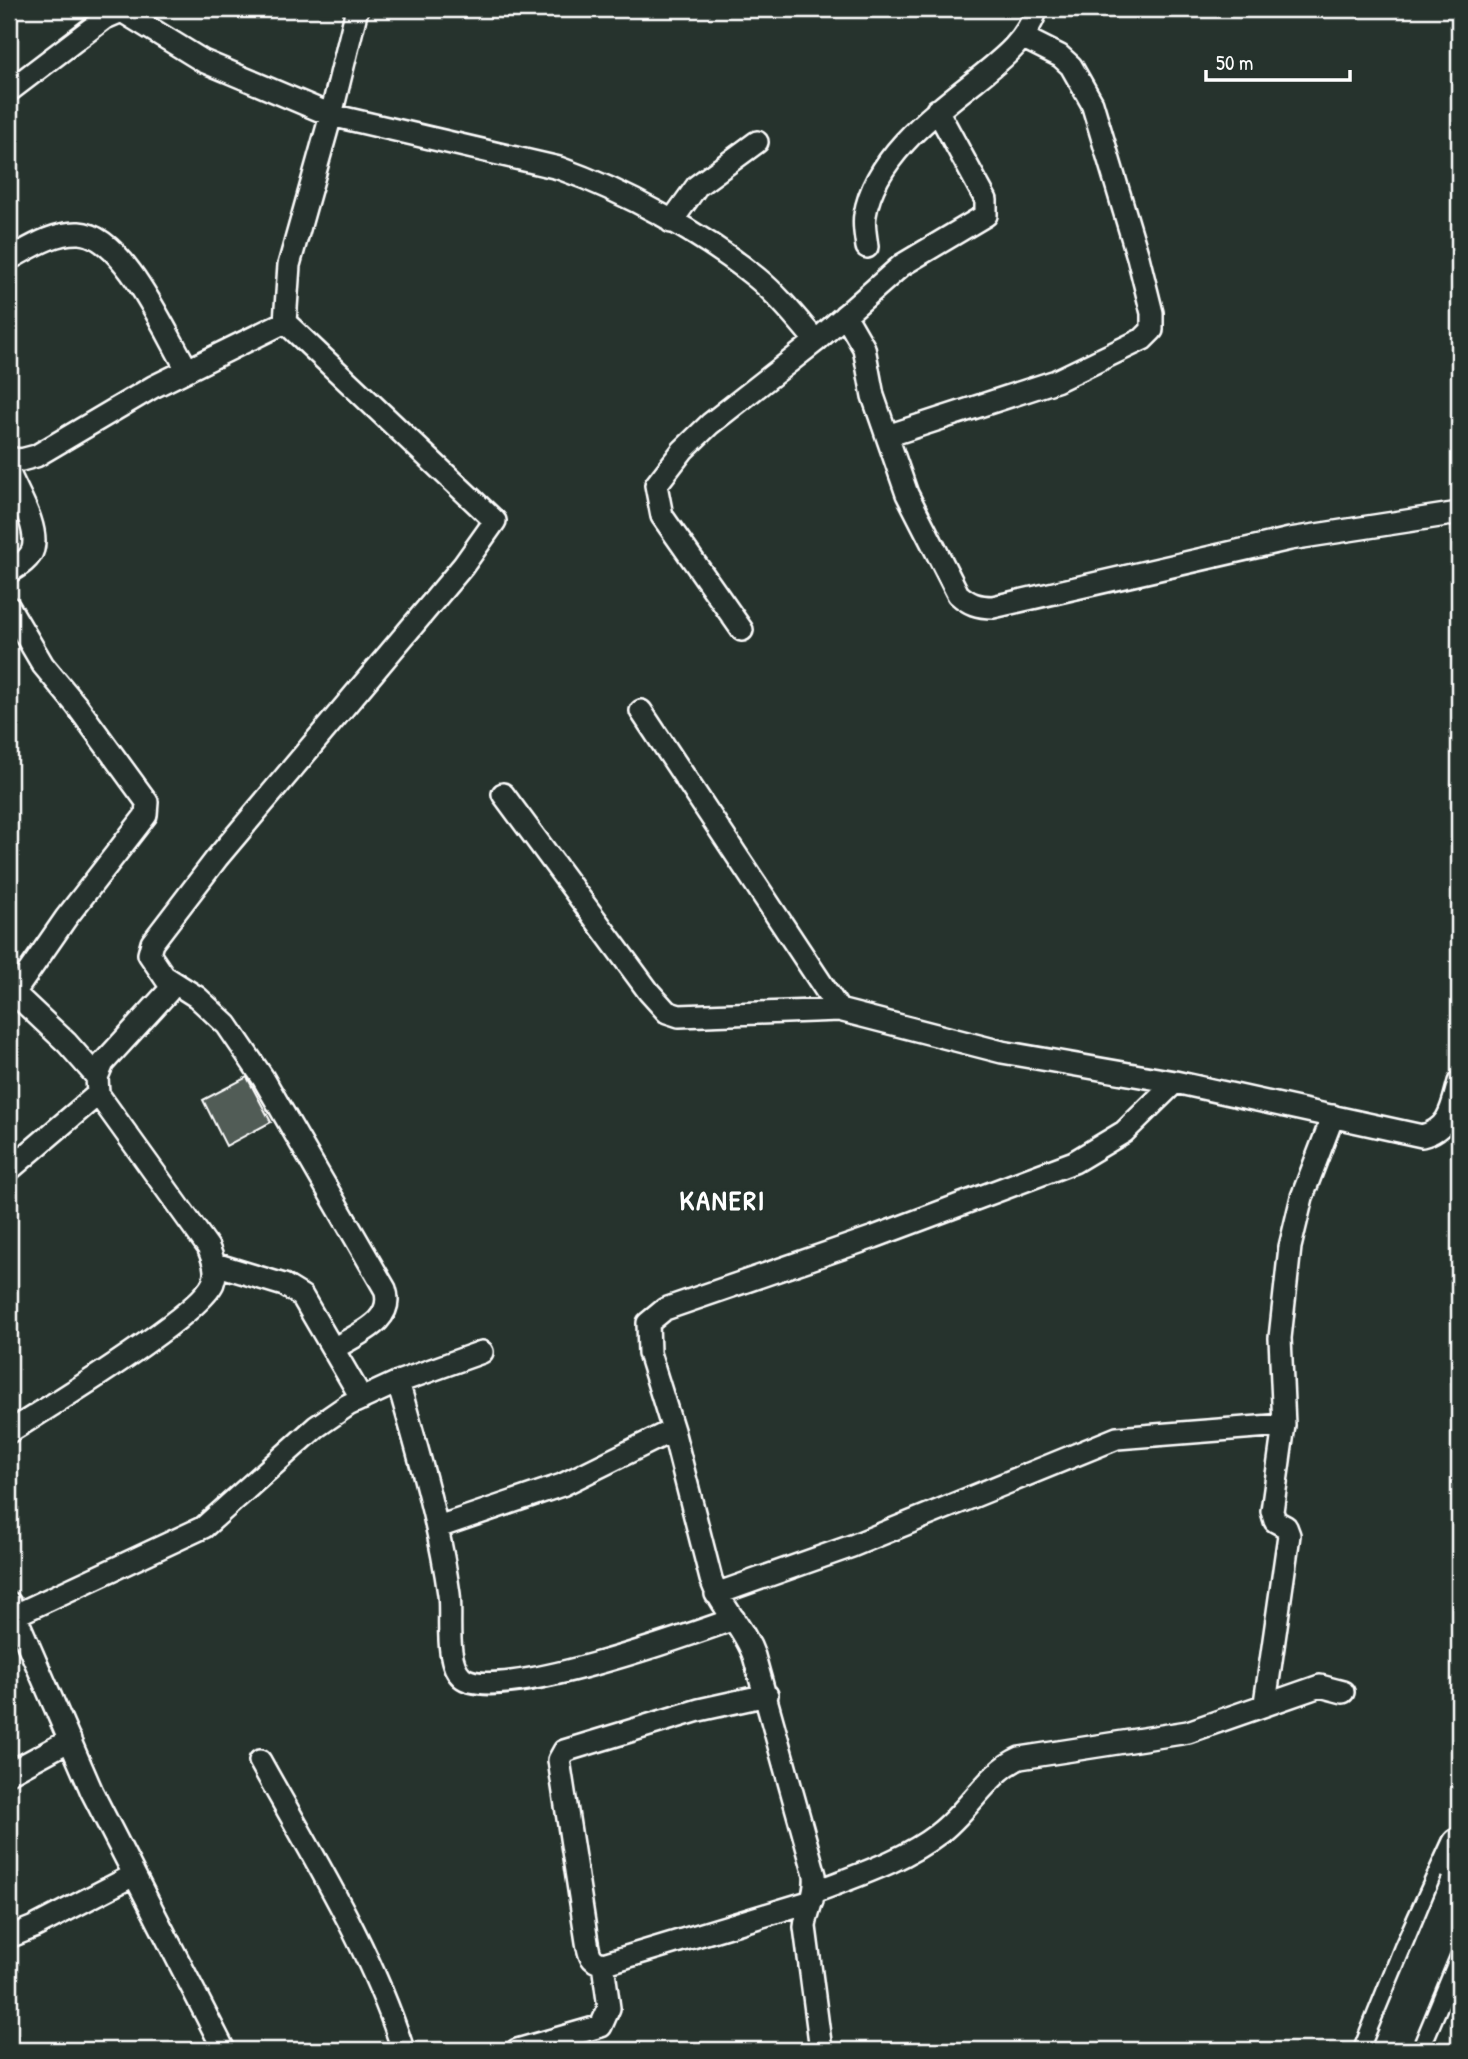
<svg xmlns="http://www.w3.org/2000/svg" width="1468" height="2059" font-family="'Patrick Hand',sans-serif">
<rect width="100%" height="100%" fill="#26332d"/>
<filter id="ink" filterUnits="userSpaceOnUse"><feTurbulence type="fractalNoise" baseFrequency=".0143" numOctaves="2"/><feDisplacementMap in="SourceGraphic" scale="14" xChannelSelector="R" yChannelSelector="G"/><feConvolveMatrix kernelMatrix="1 2 1 2 8 2 1 2 1" color-interpolation-filters="sRGB"/></filter>
<g filter="url(#ink)">
<path fill="#515c57" stroke="#fff" stroke-width="2" d="M247,1077L271,1122L226,1146L203,1100Z"/>
<g fill="none" stroke-linecap="round" stroke-linejoin="round">
<g stroke="#fff" stroke-width="26">
<path id="minor" d="M9,91L105,18L119,12L125,13L203,61L331,115L559,168C624,191 703,234 757,278C779,296 797,319 816,341
M671,222L697,186L757,142
M867,247C866,237 863,225 865,215C874,158 933,114 975,81C1002,59 1025,43 1037,9
M9,259C30,248 53,232 79,233C124,235 166,334 187,369
M845,315L864,348L873,396L907,494L958,594C969,604 978,607 993,607L1290,539L1459,513
M887,436L1056,381L1143,339L1152,330V313L1138,257L1092,103L1071,66L1060,56L1024,38
M9,458L21,460L36,456L153,387L285,322
M9,473C17,493 39,526 33,549C30,560 17,567 9,572
M9,607L43,665L77,706L147,802L146,815L66,918L14,993L67,1043L97,1077
M742,630L662,516L656,485L683,450L710,424L816,341L902,265L986,215V200L937,110
M641,711L839,1010
M503,794L649,992L667,1012L679,1016L839,1010L1002,1052L1175,1082
M167,978L197,997L227,1025L263,1078L385,1289C396,1321 357,1334 335,1348
M9,1170L98,1094L97,1077L103,1063L168,992L170,985L149,954L152,943L217,858L463,566L495,521L285,322L289,265L331,115L357,9
M215,1264L284,1285L302,1296L362,1399
M398,1382C418,1452 439,1522 449,1594C452,1617 444,1661 462,1677C494,1705 692,1634 734,1619
M9,1432C47,1408 198,1317 213,1283C218,1271 213,1259 208,1247L98,1094
M438,1527L562,1485L673,1430
M716,1594L852,1546L1117,1438L1284,1425
M10,1603L92,1792L224,2050
M9,1618L204,1527L316,1427L348,1405L398,1382L482,1352
M767,1695L699,1710L564,1751L559,1760L587,1942C589,1954 590,1961 603,1964L812,1901
M1265,1703L1289,1535L1286,1527L1275,1521L1272,1511L1284,1425L1280,1338L1290,1247L1302,1197L1333,1116
M260,1761C312,1855 371,1948 403,2050
M9,1773L70,1740
M817,1891C858,1875 903,1861 938,1834C968,1812 989,1771 1020,1758L1188,1732L1320,1686L1343,1692
M9,1937L34,1927L134,1875
M517,2050L601,2026L609,2008L603,1964
M821,2050L805,1927C807,1908 817,1895 815,1875L754,1656C744,1627 721,1608 711,1579L673,1430L649,1353L648,1323L665,1309L874,1237L1074,1162L1124,1132L1175,1082L1422,1136C1450,1129 1452,1107 1459,1082"/>
</g>
<g stroke="#fff" stroke-width="38">
<path id="primary" d="M1371,2050L1411,1950L1459,1845
M1411,2050L1459,1937"/>
</g>
<use href="#minor" stroke="#26332d" stroke-width="21"/>
<use href="#primary" stroke="#26332d" stroke-width="33"/>
<g stroke="#fff" stroke-width="40" stroke-linecap="butt">
<path id="trunk-bridge" d="M1390,2050L1459,1884"/>
</g>
<use href="#trunk-bridge" stroke="#26332d" stroke-width="35"/>
</g>
</g>
<g text-anchor="middle" stroke-width="7" stroke-linejoin="round" paint-order="stroke">
<g font-size="28" font-weight="bold" letter-spacing="2" fill="#fff" stroke="#26332d">
<text x="723" y="1210">KANERI</text>
</g>
</g>
<rect width="1468" height="2059" fill="none" stroke="#26332d" stroke-width="35"/>
<rect x="18" y="18" width="1433" height="2024" fill="none" stroke="#fff" stroke-width="2.5" filter="url(#ink)"/>
<path d="M1206 70v10h144v-10" fill="none" stroke="#ffffff" stroke-width="3.5"/>
<text x="1216" y="70" font-size="21" fill="#ffffff" stroke="#26332d" stroke-width="5" paint-order="stroke">50 m</text>
</svg>
